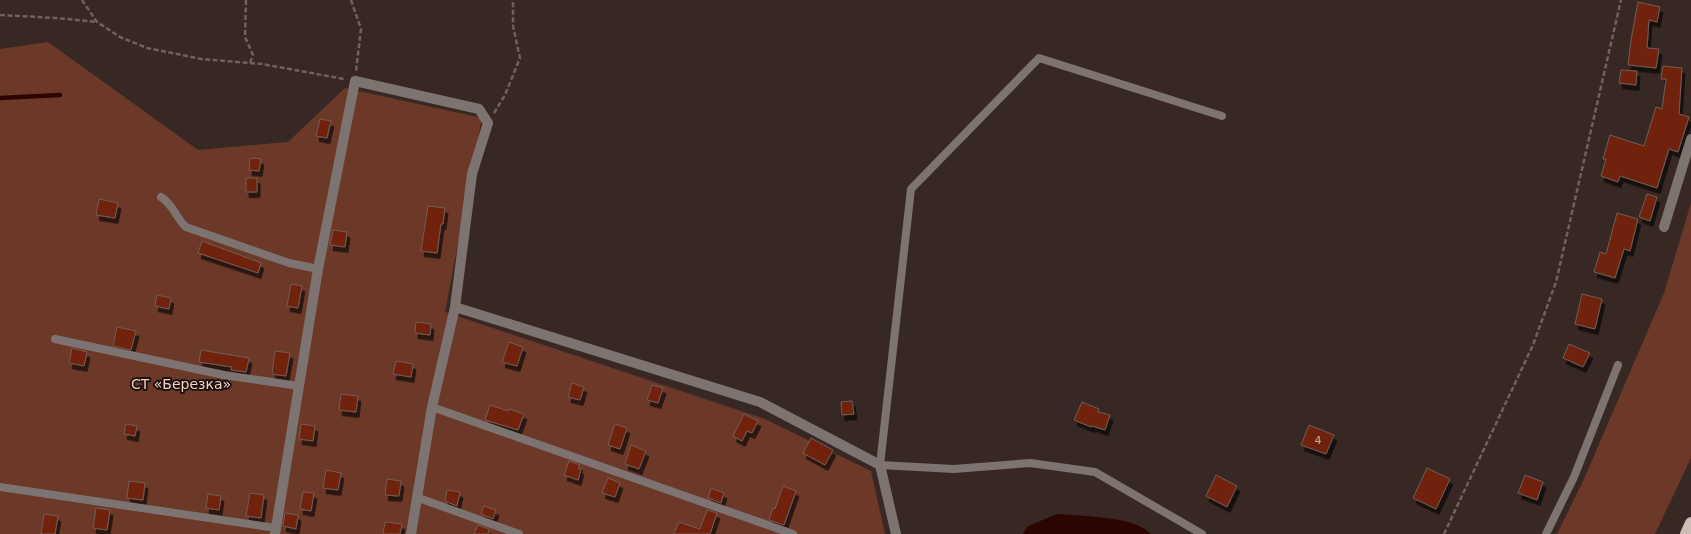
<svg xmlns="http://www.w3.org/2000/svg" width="1691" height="534" font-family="'DejaVu Sans',sans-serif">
<defs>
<filter id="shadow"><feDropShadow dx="3" dy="5.5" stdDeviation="0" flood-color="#0009"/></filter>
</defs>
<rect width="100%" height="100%" fill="#382823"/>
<path fill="#6c3929" d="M48,42L198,150L288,142L345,88L482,118L445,312L765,419L871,471L885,534H0V49Z
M1691,203V458L1655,534H1557L1584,479L1664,293Z"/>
<path fill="#2c0500" d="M1057,514C1081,516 1135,516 1151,534H1023L1028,526Z"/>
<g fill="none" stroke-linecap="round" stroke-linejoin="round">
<path stroke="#2c0500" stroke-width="4.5" d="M0,98L60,95"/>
</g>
<path fill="#702409" stroke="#705d58" filter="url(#shadow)" d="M1638,2L1660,7L1657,22L1649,20L1647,48L1659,49L1656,68L1628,65L1631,40Z
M1663,66L1682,68L1679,114L1689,117L1678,152L1669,149L1657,188L1620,176L1618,182L1601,176L1606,159H1603L1610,135L1644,146L1656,107L1662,109L1666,79H1661Z
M1621,70L1637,71L1636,85L1619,83Z
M320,119L331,121L327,138L316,136Z
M250,158L261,159L259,171L249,170Z
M246,178H257V192H246Z
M1647,194L1657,197L1650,221L1639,217Z
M99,199L118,203L115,218L96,215Z
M428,206L445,208L443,224H441L437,253L421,251Z
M1617,213L1638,219L1630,251L1624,249L1615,278L1594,272L1600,252L1606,254Z
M333,230L347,232L345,247L330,245Z
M202,241L261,263L258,273L198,253Z
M291,284L302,286L298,308L287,306Z
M1582,294L1602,299L1595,329L1575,324Z
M157,295L171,298L169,309L155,306Z
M416,322L431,324L430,335L415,333Z
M117,327L136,331L131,350L113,346Z
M509,342L523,347L517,366L502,362Z
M1569,344L1590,353L1583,367L1563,358Z
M72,348L87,352L84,366L69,363Z
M201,350L249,358L246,372L231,370L232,367L199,362Z
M275,351L290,353L286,376L272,374Z
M396,361L413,364L411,377L393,374Z
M572,383L584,387L580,400L568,397Z
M652,385L663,388L658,403L647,400Z
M341,394L358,396L356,412L339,410Z
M852,401L854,414L842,415L841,402Z
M1082,402L1099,409L1098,412L1110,415L1105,430L1092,426L1091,427L1074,420Z
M490,405L508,411L509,409L524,414L518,430L485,420Z
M744,414L758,421L752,433L747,431L742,441L733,436Z
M126,424L137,426L135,436L124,434Z
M301,424L315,426L313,441L299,439Z
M615,424L627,428L620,449L608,445Z
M1309,425L1334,435L1326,454L1301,445Z
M811,438L833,450L825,465L803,453Z
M631,445L646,451L639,469L625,464Z
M569,461L580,465L578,468L581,469L578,480L564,475Z
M1427,468L1450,479L1436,509L1413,498Z
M326,470L341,473L338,490L323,488Z
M1216,475L1237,486L1227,507L1206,496Z
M1525,475L1543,482L1537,500L1518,493Z
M608,478L620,483L615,497L602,493Z
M387,479L401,481L399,496L385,495Z
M129,481L145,483L143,500L127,498Z
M783,486L796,491L784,525L769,520L773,508L775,509Z
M711,488L724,493L721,503L708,498Z
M447,490L460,492L457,506L445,501Z
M303,492L314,493L311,511L300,509Z
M250,493L264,495L261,518L246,516Z
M208,494L221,496L219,510L206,508Z
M484,506L496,510L493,519L481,514Z
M96,508L110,510L107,530L93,528Z
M707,510L717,513L710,534H674L679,522L700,529Z
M285,513L298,515L296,529L283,526Z
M44,514L58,516L55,534H41Z
M385,522L402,524L400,534H383Z
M478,525L489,529L488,534H474Z"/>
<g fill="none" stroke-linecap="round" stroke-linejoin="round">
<path stroke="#6f615d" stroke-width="2.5" stroke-dasharray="5 2.5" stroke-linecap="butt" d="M82,0L97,22L120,37L147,48L201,59L262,64L344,79
M246,0L245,37L253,55L250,63
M351,0L361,29L356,71
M0,15L56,18L97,22
M494,113L505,95L520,58L513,26V0
M1444,534L1533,345L1556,282L1621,0"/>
<path stroke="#7d7471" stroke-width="8" d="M161,197C174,205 175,217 186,227L289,263L318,269
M55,339L224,375L299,386
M432,407L793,534
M0,487L276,528
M416,497L519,534
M1202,534L1095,472L1030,463L954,469L880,465L911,189L1039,58L1222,116
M1546,534L1574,477L1618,365"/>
<path stroke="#7d7471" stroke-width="10" d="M1664,227L1691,139
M275,534L318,269L355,81L479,109L488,123L472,174L455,307
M411,534L432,407L455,307L760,402L880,465L896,534"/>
<path stroke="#cebcb7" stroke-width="12" d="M1686,534L1691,523"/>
</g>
<g text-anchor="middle" stroke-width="4" stroke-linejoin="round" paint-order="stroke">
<g font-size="11" fill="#c6aba2">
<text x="1318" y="444">4</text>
</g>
<g font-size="14" fill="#fdcebf" stroke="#1a1310">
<text x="181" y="389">СТ «Березка»</text>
</g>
</g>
</svg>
